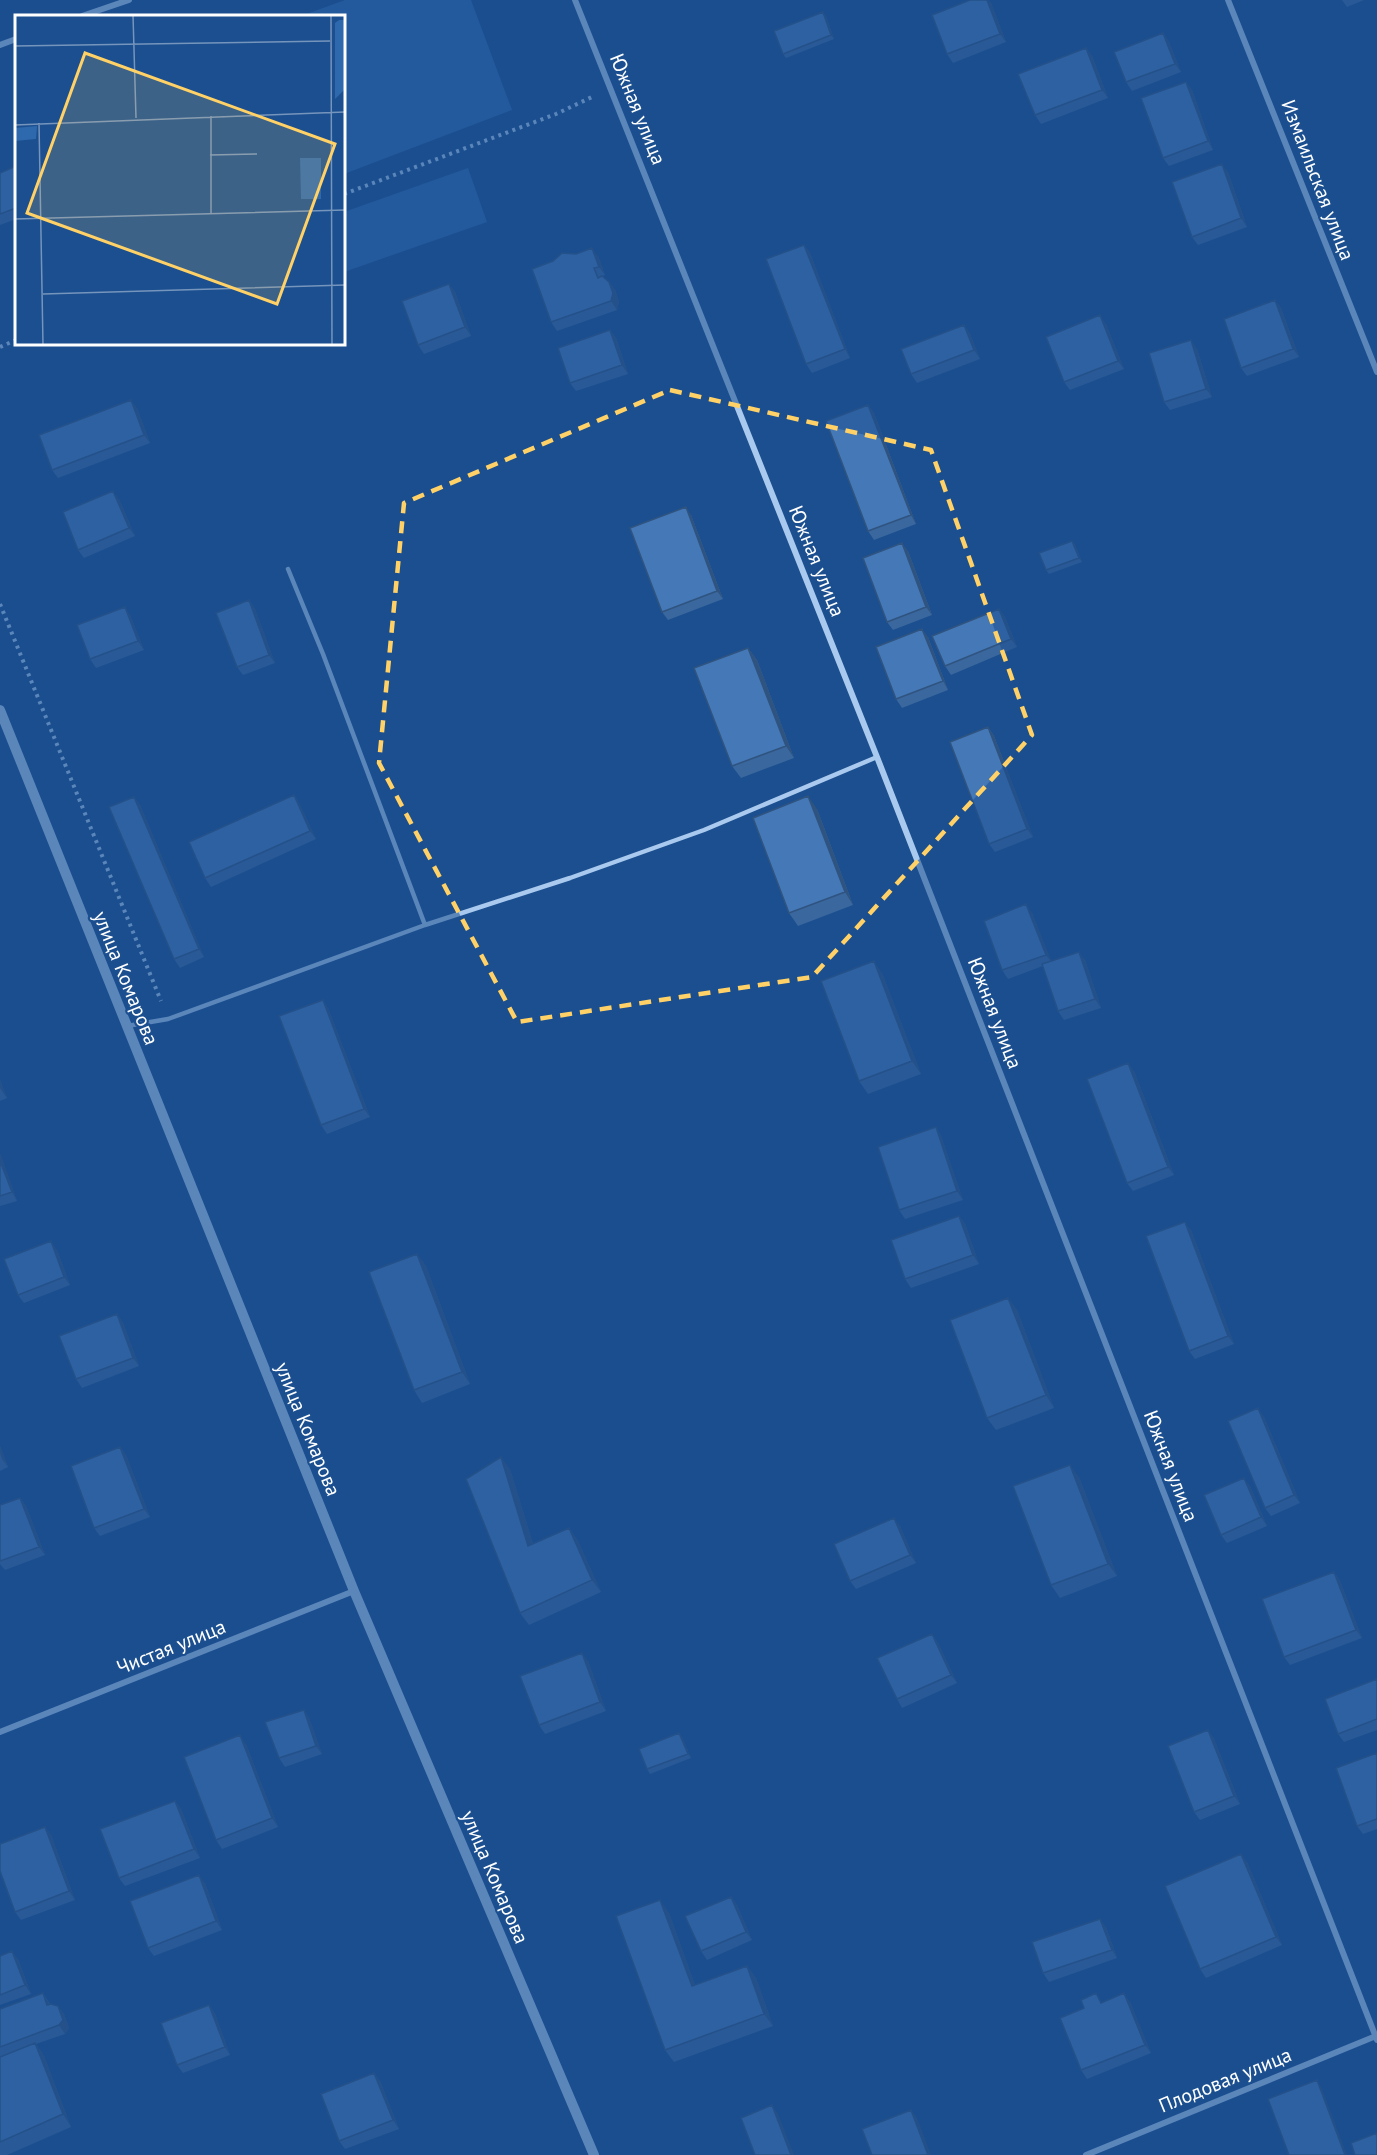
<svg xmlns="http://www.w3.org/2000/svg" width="1377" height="2155" font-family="'PT Sans',sans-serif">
<rect width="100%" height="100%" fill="#1b4f8f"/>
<path fill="#2e69ad" d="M345,0H471L512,110L344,174V16H301Z
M468,168L487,222L344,272V212Z"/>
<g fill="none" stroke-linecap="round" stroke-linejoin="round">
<path stroke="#a9c9ee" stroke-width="4" stroke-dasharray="3 4.5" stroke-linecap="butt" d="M344,194L556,114L592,97
M0,347L16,340
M0,604L161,1001"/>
<path stroke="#a9c9ee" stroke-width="4.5" d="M288,569L323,654L425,925
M127,1026L168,1019L425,925L570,878L704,830L877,757"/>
<path stroke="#a9c9ee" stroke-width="6" d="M575,0L877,757L1377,2040
M1228,0L1377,372
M82,16L129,0
M0,45L16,39
M0,1732L354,1591
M1086,2155L1376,2036"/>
<path stroke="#a9c9ee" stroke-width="10" d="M0,710L354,1591L594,2155"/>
</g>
<path fill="#3a679d" d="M970,0H988L991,3L1006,42L953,63L947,54Z
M1342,0H1364L1347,7Z
M826,16L834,39L786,58L783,54Z
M1163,33L1169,42L1181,72L1132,91L1126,82Z
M1086,48L1092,56L1108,98L1041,124L1035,115Z
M1186,82L1192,90L1213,150L1169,166L1163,158Z
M16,166V219L0,225V173Z
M1228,172L1247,227L1198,245L1192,237Z
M804,245L810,253L850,358L812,373L806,364Z
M598,256L605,275L600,277L609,282L615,290L619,302L617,310L557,331L551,322Z
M449,284L455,292L471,336L424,354L418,345Z
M1275,300L1281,308L1299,357L1247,376L1241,368Z
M1106,324L1124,369L1070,390L1064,382Z
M964,325L970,334L980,359L917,383L911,374Z
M610,330L616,338L628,374L576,391L570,383Z
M1197,349L1212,397L1170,410L1164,402Z
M868,405L874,413L916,524L874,540L868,531Z
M137,408L150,443L58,478L52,470Z
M119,499L135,536L84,558L78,550Z
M691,515L723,599L668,620L662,612Z
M1072,541L1075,545L1082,562L1049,574L1046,570Z
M908,551L932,615L893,630L887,622Z
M249,600L255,609L275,663L243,675L237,667Z
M999,609L1005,617L1017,647L951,675L945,666Z
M130,615L144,650L96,668L90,659Z
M928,637L948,690L902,708L896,699Z
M748,648L757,660L794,758L741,778L732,766Z
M988,727L994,736L1033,837L995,852L989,844Z
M294,795L299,803L316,839L211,887L205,878Z
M134,797L140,805L204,957L180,968L174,959Z
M817,809L853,905L798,926L789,913Z
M1032,913L1051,961L1085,960L1101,1008L1064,1020L1058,1011L1043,966L1008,979L1002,970Z
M882,973L921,1074L868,1094L859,1081Z
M328,1008L370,1117L327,1134L321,1125Z
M1134,1071L1174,1175L1133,1191L1127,1183Z
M0,1080L7,1098L0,1101Z
M936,1127L941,1136L963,1200L905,1219L899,1210Z
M0,1154L17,1201L0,1206Z
M959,1216L965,1224L979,1264L911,1288L905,1279Z
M1191,1230L1234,1344L1195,1359L1189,1351Z
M57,1250L70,1285L24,1303L18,1295Z
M417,1254L426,1266L470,1384L422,1403L414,1390Z
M1008,1298L1017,1310L1054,1408L996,1430L987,1418Z
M117,1314L123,1323L139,1366L82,1388L76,1379Z
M1264,1417L1300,1503L1271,1516L1265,1508Z
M0,1446L8,1467L0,1471Z
M120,1447L126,1455L150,1517L100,1536L94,1528Z
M510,1469L533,1544L569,1528L578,1541L601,1592L529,1625L520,1613Z
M1079,1477L1117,1576L1060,1598L1051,1585Z
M1250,1486L1267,1526L1227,1543L1221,1535Z
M20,1498L26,1506L45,1555L5,1570L0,1564V1505Z
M900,1526L916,1563L856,1589L850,1581Z
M1334,1572L1340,1581L1362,1638L1290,1665L1284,1657Z
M932,1634L938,1643L957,1683L902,1708L897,1699Z
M588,1661L606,1711L545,1734L539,1725Z
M1377,1679V1730L1344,1742L1338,1734Z
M304,1710L309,1718L322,1754L285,1767L279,1758Z
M1208,1730L1214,1739L1240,1804L1200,1820L1194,1812Z
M682,1737L691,1758L650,1774L647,1769Z
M246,1744L278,1827L222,1849L216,1840Z
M1377,1753V1829L1363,1834L1357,1826Z
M175,1801L181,1809L200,1858L125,1886L119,1878Z
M45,1827L51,1835L75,1900L21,1920L15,1912Z
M1247,1862L1282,1945L1206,1978L1200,1969Z
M205,1883L222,1930L154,1956L148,1948Z
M731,1897L737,1905L752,1940L707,1960L701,1951Z
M669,1913L695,1985L747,1966L756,1978L773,2026L674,2062L665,2050Z
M1106,1927L1117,1958L1049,1982L1043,1973Z
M0,1956L18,1959L31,1994L0,2005Z
M43,1993L50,2004L58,2006L64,2014L69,2028L65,2034L36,2044L44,2056L71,2127L7,2155H0V2009Z
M1102,2002H1130L1151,2053L1087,2079L1081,2070Z
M209,2005L215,2014L230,2055L183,2073L177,2065Z
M374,2073L380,2081L399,2129L345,2149L339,2141Z"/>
<path fill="#305480" d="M987,0H988L991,3L1006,42L1000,34Z
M823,12L826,16L834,39L831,35Z
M1163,33L1169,42L1181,72L1175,64Z
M1086,48L1092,56L1108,98L1102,90Z
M1186,82L1192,90L1213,150L1208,141Z
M1222,164L1228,172L1247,227L1241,218Z
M804,245L810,253L850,358L845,349Z
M592,248L598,256L605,275L599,267Z
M609,282L615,290L619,302L617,310L611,301Z
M449,284L455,292L471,336L465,327Z
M1275,300L1281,308L1299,357L1293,349Z
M1100,315L1106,324L1124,369L1118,361Z
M964,325L970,334L980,359L974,350Z
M610,330L616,338L628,374L622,365Z
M1191,340L1197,349L1212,397L1206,389Z
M131,400L137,408L150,443L144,435Z
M868,405L874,413L916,524L911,515Z
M113,491L119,499L135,536L129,528Z
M686,507L691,515L723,599L717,591Z
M1072,541L1075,545L1082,562L1079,558Z
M902,543L908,551L932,615L926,607Z
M249,600L255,609L275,663L269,655Z
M125,607L130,615L144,650L138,641Z
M999,609L1005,617L1017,647L1011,639Z
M922,629L928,637L948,690L943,681Z
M748,648L757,660L794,758L786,746Z
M988,727L994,736L1033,837L1027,829Z
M294,795L299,803L316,839L310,831Z
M808,796L817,809L853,905L845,892Z
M134,797L140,805L204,957L199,949Z
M1026,904L1032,913L1052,963L1046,955Z
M1079,952L1085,960L1101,1008L1095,999Z
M874,961L882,973L921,1074L912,1061Z
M323,1000L328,1008L370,1117L364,1109Z
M1128,1063L1134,1071L1174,1175L1168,1167Z
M0,1080L7,1098L0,1088Z
M936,1127L941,1136L963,1200L957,1191Z
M0,1154L1,1155L17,1201L12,1192L0,1161Z
M959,1216L965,1224L979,1264L973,1255Z
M1185,1222L1191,1230L1234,1344L1228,1336Z
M51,1241L57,1250L70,1285L64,1277Z
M417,1254L426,1266L470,1384L462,1372Z
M1008,1298L1017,1310L1054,1408L1046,1395Z
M117,1314L123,1323L139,1366L133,1358Z
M1258,1408L1264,1417L1300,1503L1294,1495Z
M0,1446L8,1467L2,1459L0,1453Z
M120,1447L126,1455L150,1517L144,1509Z
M501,1457L510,1469L537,1558L528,1546Z
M1070,1465L1079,1477L1117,1576L1108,1564Z
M1244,1478L1250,1486L1267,1526L1261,1517Z
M20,1498L26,1506L45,1555L39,1547Z
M894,1518L900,1526L916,1563L910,1555Z
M569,1528L578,1541L601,1592L592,1580Z
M1334,1572L1340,1581L1362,1638L1356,1630Z
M932,1634L938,1643L957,1683L951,1675Z
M582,1653L588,1661L606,1711L600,1702Z
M304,1710L309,1718L322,1754L316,1746Z
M1208,1730L1214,1739L1240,1804L1234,1796Z
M679,1733L682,1737L691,1758L688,1754Z
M240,1735L246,1744L278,1827L272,1818Z
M175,1801L181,1809L200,1858L194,1849Z
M45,1827L51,1835L75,1900L69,1891Z
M1241,1854L1247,1862L1282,1945L1276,1937Z
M199,1875L205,1883L222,1930L216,1921Z
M731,1897L737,1905L752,1940L746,1932Z
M660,1900L669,1913L700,1999L692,1986Z
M1100,1919L1106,1927L1117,1958L1112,1950Z
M12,1951L18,1959L31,1994L25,1985Z
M747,1966L756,1978L773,2026L764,2014Z
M43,1993L48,2002L53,2014L47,2005Z
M1124,1993L1130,2002L1151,2053L1145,2045Z
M209,2005L215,2014L230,2055L225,2047Z
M58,2006L64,2014L69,2028L65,2034L59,2025Z
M35,2043L44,2056L71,2127L63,2114Z
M374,2073L380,2081L399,2129L393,2120Z
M1317,2080L1322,2089L1347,2155H1345Z
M772,2105L778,2114L794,2155H791Z
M911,2110L917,2118L931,2155H928Z"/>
<path fill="#4478b7" stroke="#305480" stroke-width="1.5" d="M970,0H987L1000,34L947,54L932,15Z
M823,12L831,35L783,54L774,31Z
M1163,33L1175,64L1126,82L1114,52Z
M1086,48L1102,90L1035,115L1018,74Z
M1186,82L1208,141L1163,158L1141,98Z
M1222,164L1241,218L1192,237L1172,182Z
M16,166V208L0,214V173Z
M804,245L845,349L806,364L766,259Z
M592,248L599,267L594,268L598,278L602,276L609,282L613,293L611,301L551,322L532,269L553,261L562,253L576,254Z
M449,284L465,327L418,345L402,301Z
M1275,300L1293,349L1241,368L1224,319Z
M1100,315L1118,361L1064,382L1046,337Z
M964,325L974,350L911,374L901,349Z
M610,330L622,365L570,383L558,348Z
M1191,340L1206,389L1164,402L1149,353Z
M131,400L144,435L52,470L39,435Z
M868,405L911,515L868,531L826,421Z
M113,491L129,528L78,550L63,512Z
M686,507L717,591L662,612L630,528Z
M1072,541L1079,558L1046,570L1039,553Z
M902,543L926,607L887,622L863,558Z
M249,600L269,655L237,667L216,613Z
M125,607L138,641L90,659L77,625Z
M999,609L1011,639L945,666L932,636Z
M922,629L943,681L896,699L876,647Z
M748,648L786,746L732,766L694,668Z
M988,727L1027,829L989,844L950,742Z
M294,795L310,831L205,878L189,842Z
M808,796L845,892L789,913L753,818Z
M134,797L199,949L174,959L109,807Z
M1026,904L1046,955L1002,970L984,921Z
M1079,952L1095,999L1058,1011L1042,964Z
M874,961L912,1061L859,1081L821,981Z
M323,1000L364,1109L321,1125L279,1016Z
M1128,1063L1168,1167L1127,1183L1087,1079Z
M936,1127L957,1191L899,1210L878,1147Z
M0,1161L12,1192L0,1196Z
M959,1216L973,1255L905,1279L891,1240Z
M1185,1222L1228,1336L1189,1351L1146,1236Z
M51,1241L64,1277L18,1295L4,1259Z
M417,1254L462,1372L414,1390L369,1272Z
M1008,1298L1046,1395L987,1418L950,1320Z
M117,1314L133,1358L76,1379L59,1336Z
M1258,1408L1294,1495L1265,1508L1228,1421Z
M120,1447L144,1509L94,1528L71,1466Z
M501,1457L528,1546L569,1528L592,1580L520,1613L466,1479Z
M1070,1465L1108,1564L1051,1585L1013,1486Z
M1244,1478L1261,1517L1221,1535L1204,1495Z
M20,1498L39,1547L0,1561V1505Z
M894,1518L910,1555L850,1581L834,1544Z
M1334,1572L1356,1630L1284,1657L1262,1599Z
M932,1634L951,1675L897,1699L877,1658Z
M582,1653L600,1702L539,1725L520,1676Z
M1377,1679V1719L1338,1734L1325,1699Z
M304,1710L316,1746L279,1758L265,1722Z
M1208,1730L1234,1796L1194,1812L1168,1746Z
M679,1733L688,1754L647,1769L639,1749Z
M240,1735L272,1818L216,1840L184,1757Z
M1377,1753V1819L1357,1826L1336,1768Z
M175,1801L194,1849L119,1878L100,1829Z
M45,1827L69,1891L15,1912L0,1871V1844Z
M1241,1854L1276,1937L1200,1969L1165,1886Z
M199,1875L216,1921L148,1948L130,1901Z
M731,1897L746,1932L701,1951L685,1916Z
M660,1900L692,1986L747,1966L764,2014L665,2050L616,1916Z
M1100,1919L1112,1950L1043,1973L1032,1942Z
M12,1951L25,1985L0,1995V1956Z
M43,1993L47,2005L51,2004L58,2006L63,2020L59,2025L0,2047V2009Z
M1096,1993L1101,2003L1124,1993L1145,2045L1081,2070L1060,2018L1084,2008L1081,2000Z
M209,2005L225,2047L177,2065L161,2023Z
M35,2043L63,2114L0,2142V2057Z
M374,2073L393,2120L339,2141L321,2094Z
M1317,2080L1345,2155H1289L1268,2099Z
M772,2105L791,2155H755L741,2118Z
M911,2110L928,2155H872L862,2129Z
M1377,2133V2155H1355L1351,2143Z"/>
<path d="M0 0H1377V2155H0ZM670,390L931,450L1032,735L812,977L517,1022L379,763L404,503Z" fill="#1b4f8f" fill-opacity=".55" fill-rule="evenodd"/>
<path fill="none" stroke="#ffd166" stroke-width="4.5" stroke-dasharray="12 8" stroke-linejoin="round" d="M670,390L931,450L1032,735L812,977L517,1022L379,763L404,503Z"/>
<g text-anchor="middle" stroke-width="4.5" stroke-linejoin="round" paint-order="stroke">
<g font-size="20" fill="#fff" stroke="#1b4f8f">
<text transform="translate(638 109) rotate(68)" y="7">Южная улица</text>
<text transform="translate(1318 180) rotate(69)" y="7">Измаильская улица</text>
<text transform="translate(817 561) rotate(68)" y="7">Южная улица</text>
<text transform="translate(126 978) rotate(68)" y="7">улица Комарова</text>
<text transform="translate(995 1013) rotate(69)" y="7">Южная улица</text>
<text transform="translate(308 1429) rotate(68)" y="7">улица Комарова</text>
<text transform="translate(1171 1466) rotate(69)" y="7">Южная улица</text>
<text transform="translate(171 1647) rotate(-22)" y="7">Чистая улица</text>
<text transform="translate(495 1877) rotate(67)" y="7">улица Комарова</text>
<text transform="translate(1225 2080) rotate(-22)" y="7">Плодовая улица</text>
</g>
</g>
<g transform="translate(15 15)">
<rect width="330" height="330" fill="#1b4f8f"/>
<path d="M324,5H330V74L320,84V8ZM22,111L21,124L0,126V113Z" fill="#2e69ad"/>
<path d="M285,143H306V184H286Z" fill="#2e69ad"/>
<path fill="none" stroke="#7695bc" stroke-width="1.5" d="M118,0L121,103M316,0L317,330M0,31L315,26M24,108L28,330M0,110L330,97M195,140L242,139M196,199V101M0,204L330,195M28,279L330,270"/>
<path fill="#ffd166" fill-opacity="0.15" stroke="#ffd166" stroke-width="3" d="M70,38L320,129L262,289L12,198Z"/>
<rect width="330" height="330" fill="none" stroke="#fff" stroke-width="3"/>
</g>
</svg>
